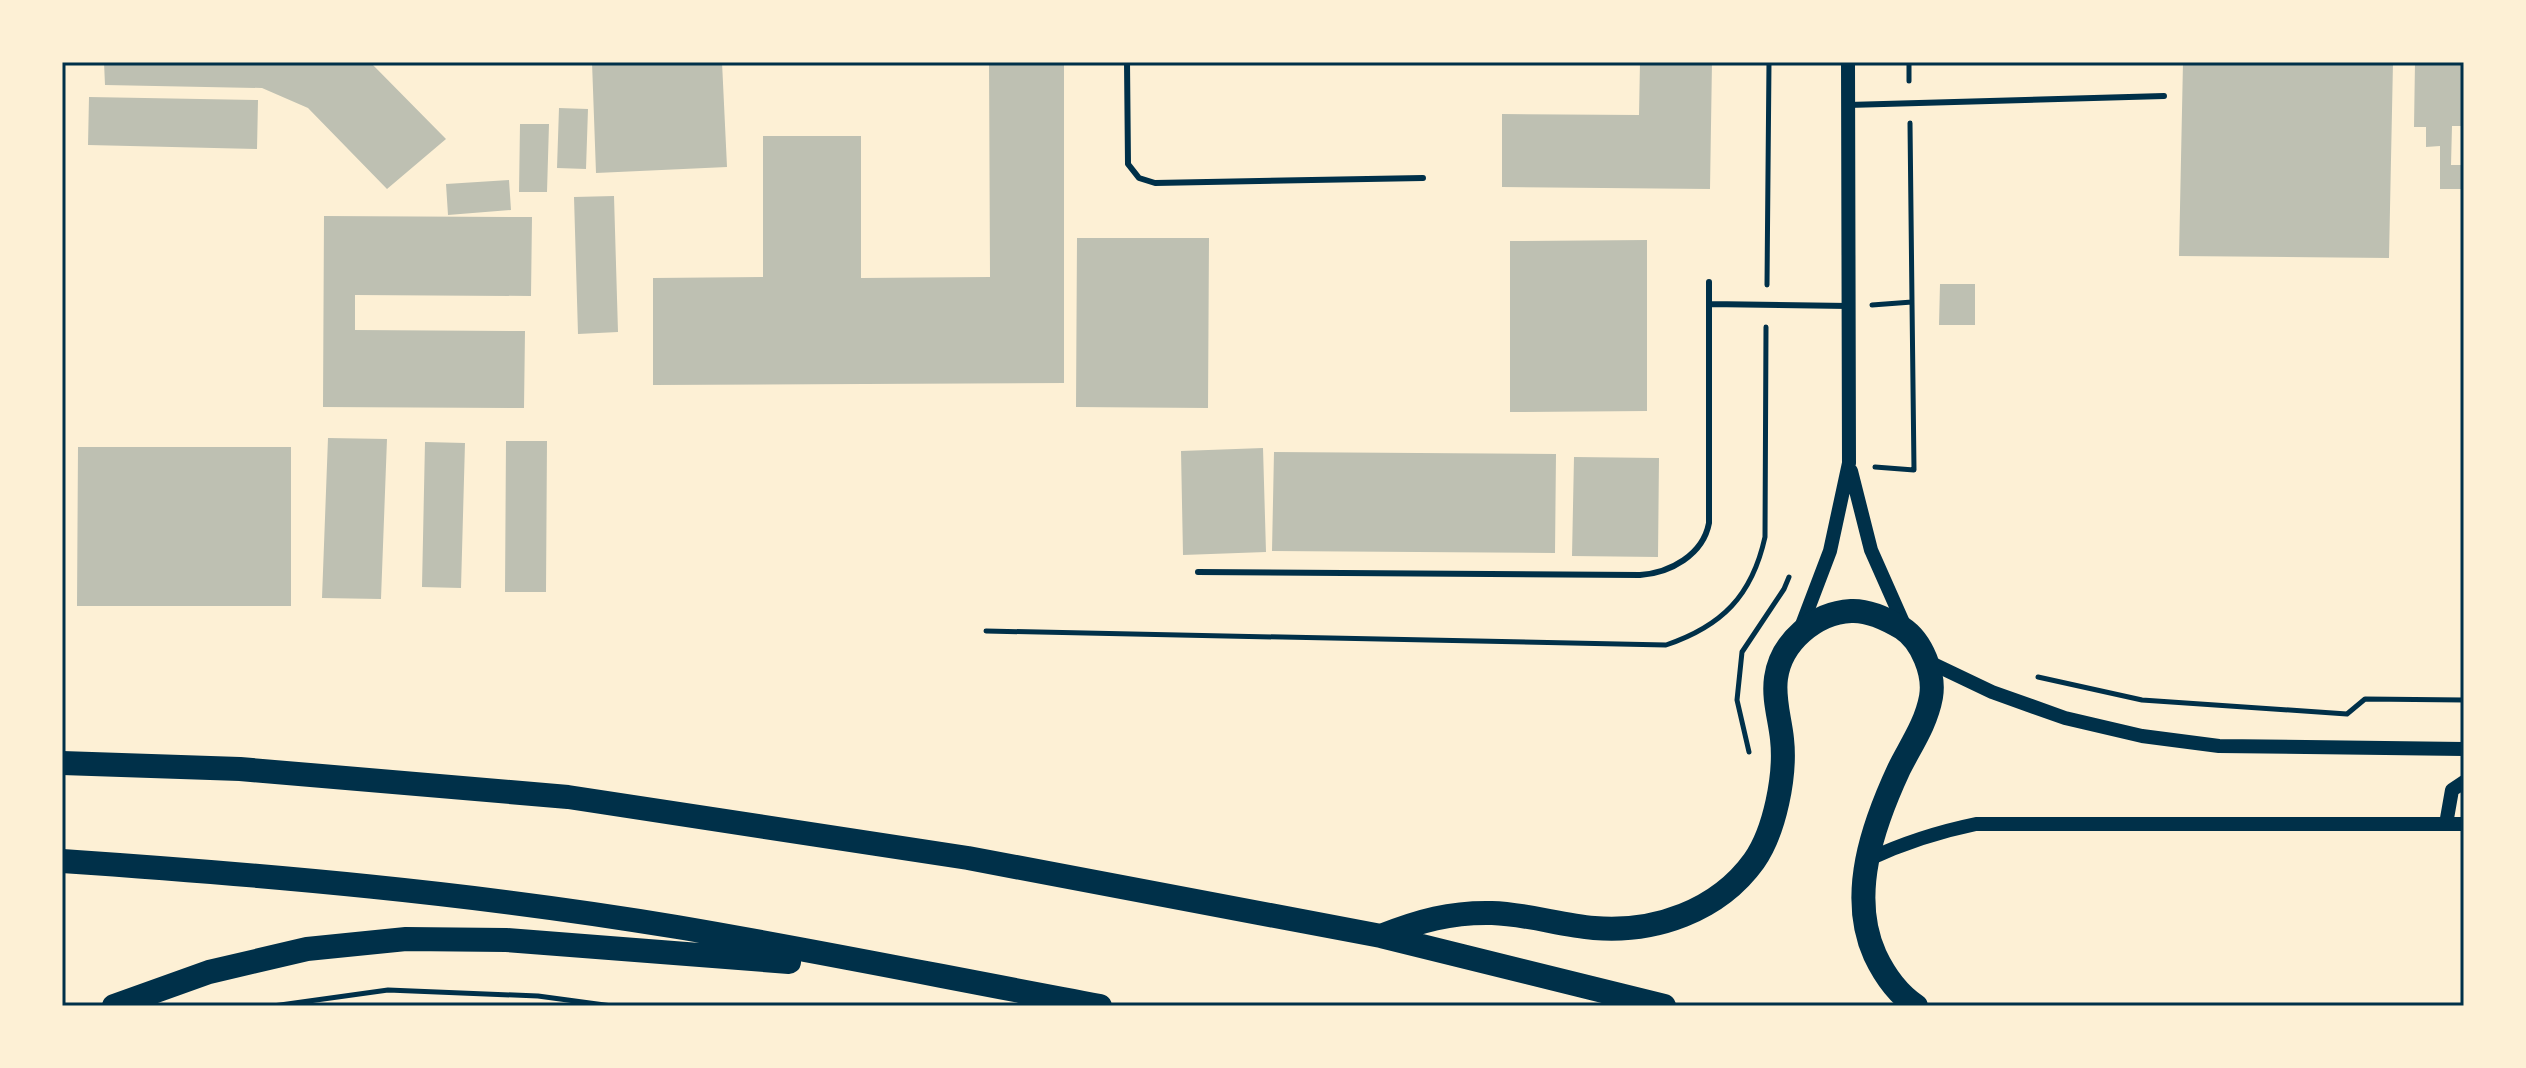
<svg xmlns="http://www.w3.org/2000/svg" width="2526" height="1068" font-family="Ubuntu,sans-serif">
<rect width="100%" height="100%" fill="#fdf0d5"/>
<path fill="#bec0b2" d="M104,62H370L446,139L387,189L308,108L262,88L105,85Z
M592,62H722L727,167L596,173Z
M989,62H1064V383L653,385V278L763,277V136H861V278L990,277Z
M1640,62H1712L1710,189L1502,187V114L1639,115Z
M2183,62H2393L2389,258L2179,256Z
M2415,62H2464V126H2452L2451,165H2464V189H2440V146L2426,147V127H2414Z
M89,97L258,100L257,149L88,145Z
M559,108L588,109L586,169L557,168Z
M520,124H549L547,192H519Z
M509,180L511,210L448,215L446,184Z
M614,196L618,332L578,334L574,197Z
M324,216L532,217L531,296L355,295V330L525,331L524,408L323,407Z
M1077,238H1209L1208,408L1076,407Z
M1647,240V411L1510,412V241Z
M1940,284H1975V325H1939Z
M328,438L387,439L381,599L322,598Z
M506,441H547L546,592H505Z
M425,442L465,443L461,588L422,587Z
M78,447H291V606H77Z
M1263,448L1266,552L1183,555L1181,451Z
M1274,452L1556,454L1555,553L1272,551Z
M1574,457L1659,458L1658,557L1572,556Z"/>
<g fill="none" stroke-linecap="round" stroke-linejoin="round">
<path stroke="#003049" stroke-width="5" d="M1909,62V81
M1910,123L1912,302
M1767,285L1769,62
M1872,305L1912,302L1914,470L1875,467
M986,631L1666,645C1722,626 1752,596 1765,537L1766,327
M2038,677L2142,700L2347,714L2365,699L2464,700
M1749,752L1737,700L1742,652L1784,589L1789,577
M273,1006L388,990L538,996L612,1006"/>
<path stroke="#003049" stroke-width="6" d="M1127,62L1128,164L1139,178L1155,183L1423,178
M1848,105L2164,96
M1709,304L1849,306
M1198,572L1640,575C1670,573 1703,555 1709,523V282"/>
<path stroke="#003049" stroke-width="14" d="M1851,471L1871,550L1906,629
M1800,630L1830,551L1849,463L1848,62
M1927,661L1992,692L2065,718L2142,736L2219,746L2464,749
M2446,824L2452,790L2464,782
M1867,860C1903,843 1937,832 1976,824H2464"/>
<path stroke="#003049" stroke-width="24" d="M62,763L240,769L568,797L968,858L1381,936L1664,1006
M62,861C268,875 473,893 677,927C818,951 959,980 1100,1006
M1381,936C1419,921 1451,912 1492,913C1527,914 1560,925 1594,928C1655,933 1718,911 1754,861C1775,831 1786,775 1782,739C1780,719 1773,699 1776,678C1781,642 1815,613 1851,611C1869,610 1887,619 1902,628C1922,641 1935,674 1931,697C1926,724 1911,745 1899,769C1873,825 1848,895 1875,955C1884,974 1898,994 1916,1006
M114,1006L209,972L307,949L406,939L506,940L789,962"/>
</g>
<rect width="2526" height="1068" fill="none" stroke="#fdf0d5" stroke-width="128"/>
<rect x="64" y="64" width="2398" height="940" fill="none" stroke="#003049" stroke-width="3"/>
</svg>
